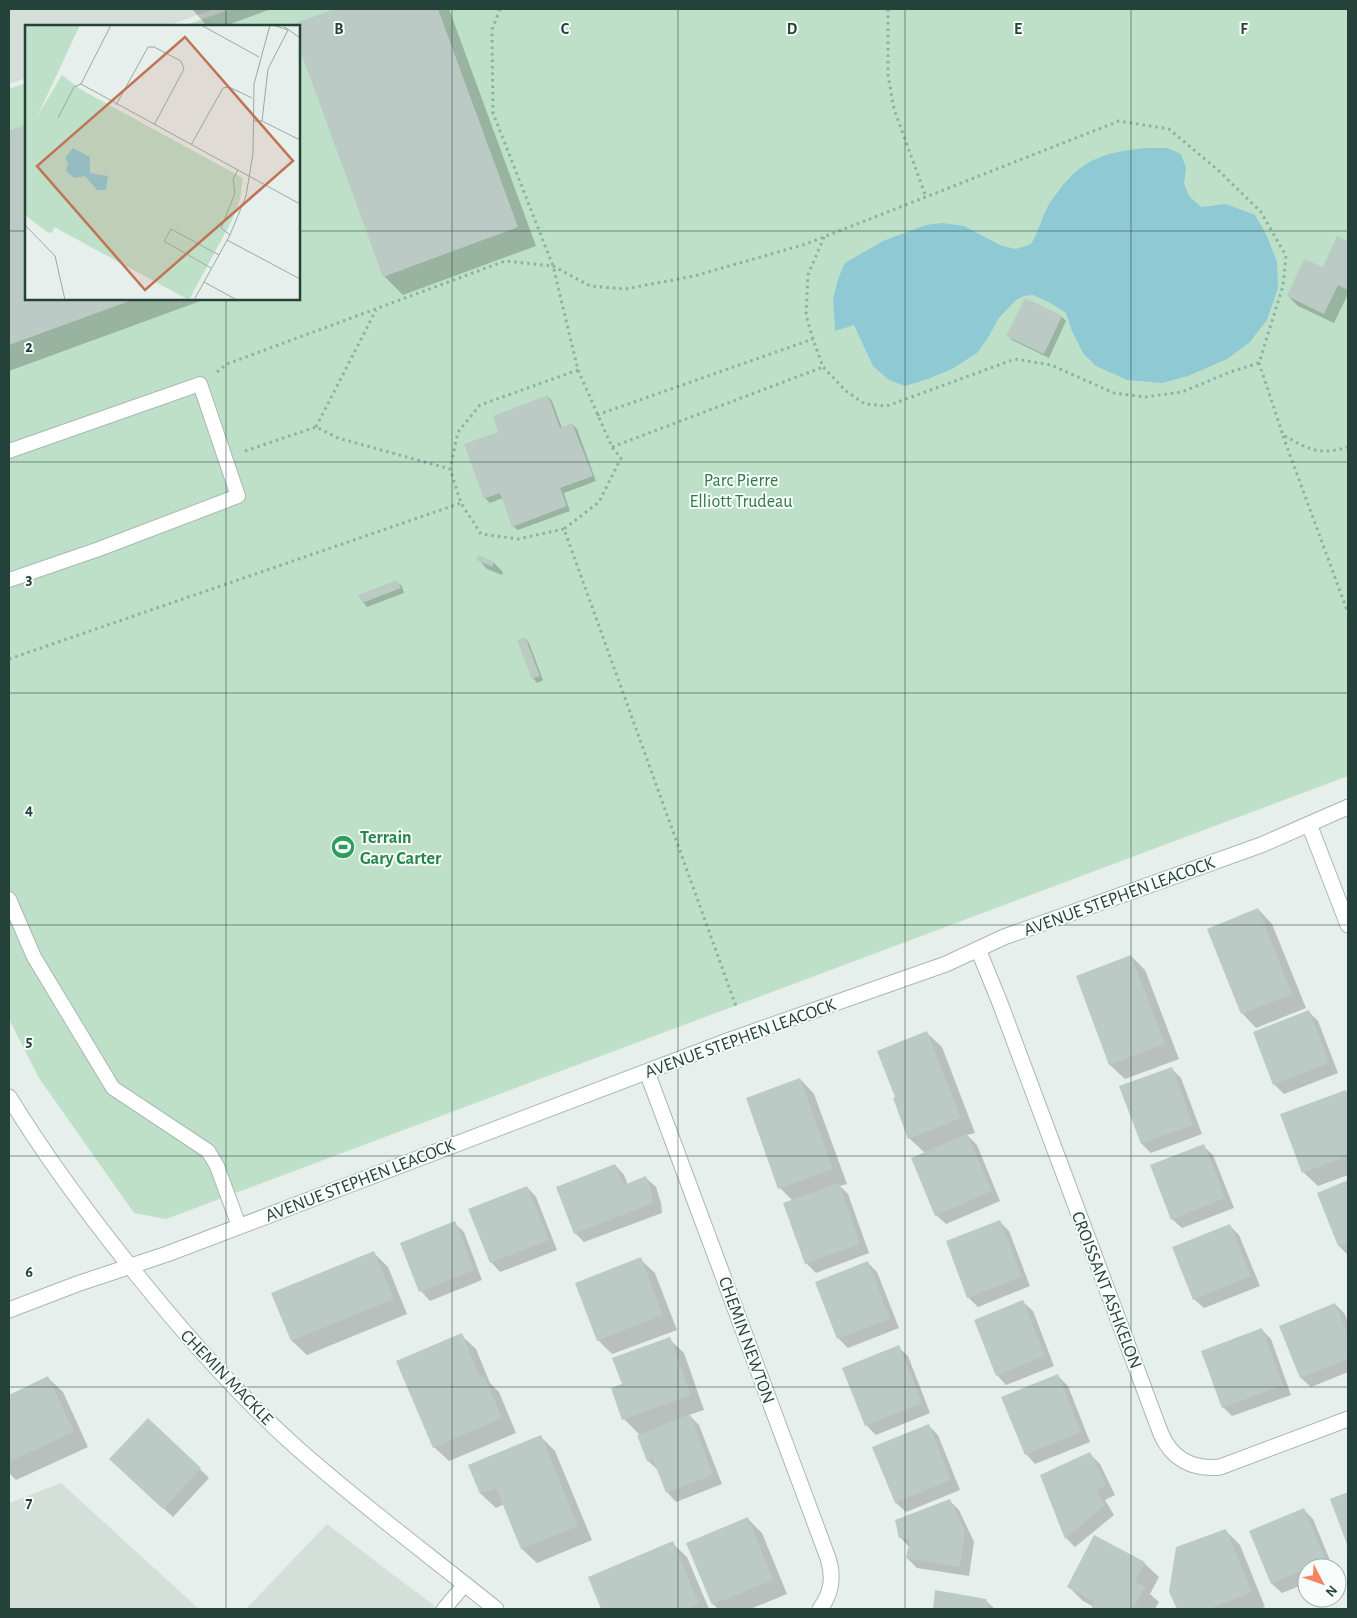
<svg xmlns="http://www.w3.org/2000/svg" width="1357" height="1618" font-family="'Alegreya Sans',sans-serif">
<rect width="100%" height="100%" fill="#e6efeb"/>
<path fill="#d4dfda" d="M9,9H215L167,26H26V78L9,84Z
M61,1483L199,1609H9V1503Z
M327,1524L388,1571L439,1609H246Z"/>
<path fill="#bfe0c8" d="M231,9H1348V776L166,1219L134,1213L39,1078L9,1019V89L26,83V299H299V26H183Z"/>
<path fill="#8ec9d4" d="M1149,148H1167L1181,154L1186,168L1184,184L1189,196L1201,207L1226,204L1255,215L1267,236L1277,262L1278,288L1267,320L1249,343L1227,359L1188,376L1162,383L1127,380L1096,366L1083,353L1072,331L1066,313L1049,302L1033,295L1024,296L1016,300L998,319L989,336L977,353L952,369L928,379L905,386L889,380L873,366L854,325L835,331L833,299L838,279L845,263L883,241L926,225L943,223L964,226L1002,246L1016,249L1031,244C1038,233 1041,220 1047,208C1050,201 1056,195 1060,189C1084,157 1110,151 1149,148Z"/>
<path fill="#0003" d="M192,9H271L225,26H207Z
M339,9H449L536,246L403,295L384,276L299,44V26H292Z
M26,125V299H206L9,371V132Z
M1337,238L1348,243V294L1334,323L1298,306L1288,296L1323,269Z
M1025,299L1062,317L1066,321L1049,358L1012,340L1008,336Z
M548,396L552,401L562,428L572,424L577,429L596,481L564,493L570,511L518,530L513,526L503,498L490,503L485,498L500,432Z
M478,559L494,563L503,572L502,575L487,569Z
M397,582L402,586L404,593L367,607L363,602Z
M525,638L529,643L543,680L537,683L533,678Z
M1258,909L1272,924L1306,1008L1256,1028L1242,1013Z
M1131,956L1145,970L1179,1059L1125,1079L1110,1065L1077,977Z
M1309,1012L1318,1021L1338,1073L1284,1094L1274,1084Z
M927,1033L942,1047L975,1133L967,1135L977,1145L1000,1201L946,1224L936,1215L925,1153L909,1138L896,1098Z
M1171,1068L1181,1078L1202,1134L1151,1153L1142,1144L1121,1087Z
M800,1079L814,1094L847,1184L840,1186L848,1194L869,1253L816,1273L806,1263L793,1201L780,1188Z
M1345,1091L1348,1094V1175L1318,1186L1303,1172Z
M1203,1146L1213,1155L1234,1208L1182,1228L1172,1219Z
M615,1165L624,1175L628,1185L646,1178L656,1187L661,1203L662,1213L584,1242L575,1233Z
M1348,1182V1255L1339,1246L1318,1194Z
M527,1187L536,1197L557,1250L500,1272L491,1262Z
M1000,1222L1009,1231L1030,1286L978,1307L968,1297Z
M454,1223L464,1232L482,1280L430,1301L421,1291Z
M1229,1225L1239,1235L1260,1286L1204,1308L1194,1299Z
M373,1252L388,1267L407,1314L307,1355L292,1341L273,1294Z
M640,1259L655,1273L677,1330L612,1354L598,1340Z
M868,1263L877,1272L899,1328L848,1348L839,1339L817,1283Z
M1023,1302L1033,1311L1054,1366L1006,1385L997,1375Z
M1335,1304L1345,1314L1348,1323V1372L1311,1387L1301,1378Z
M1262,1330L1271,1339L1291,1395L1232,1416L1223,1407Z
M461,1335L476,1349L490,1383L499,1392L516,1433L449,1461L434,1447Z
M669,1339L684,1353L704,1410L689,1415L699,1425L722,1484L676,1502L667,1492L658,1470L648,1461L640,1435L624,1419L623,1385Z
M898,1347L908,1356L930,1413L876,1435L866,1425Z
M1058,1376L1068,1386L1090,1442L1035,1464L1026,1454Z
M48,1378L63,1392L88,1447L16,1480L9,1473V1396Z
M928,1425L938,1435L960,1490L906,1512L896,1503L874,1448Z
M540,1436L555,1451L592,1540L537,1563L522,1549L504,1504L496,1508L481,1494L469,1465Z
M1090,1454L1100,1464L1115,1495L1105,1500L1114,1515L1075,1547L1066,1538Z
M120,1468L200,1469L209,1478L173,1517Z
M1348,1493V1544L1331,1500Z
M950,1501L959,1510L974,1542L969,1576L917,1568L907,1558L909,1547L900,1537Z
M1303,1509L1313,1519L1333,1568H1307V1583L1282,1593L1272,1584L1251,1531Z
M747,1518L762,1533L787,1594L750,1609H718L713,1604Z
M1226,1531L1240,1545L1265,1607L1259,1609H1178L1171,1592Z
M672,1543L687,1557L709,1609H602L589,1578Z
M1144,1563L1159,1577L1150,1594L1159,1602L1155,1609H1093L1094,1607L1083,1601L1068,1586Z
M936,1592L985,1600L995,1609H934Z"/>
<path fill="#bbcac4" d="M335,9H438L518,227L383,277L299,47V26H288Z
M26,124V299H135L9,345V131Z
M1337,236L1348,242V290L1338,285L1324,314L1287,296L1304,259L1323,267Z
M1025,298L1062,316L1044,354L1006,336Z
M548,395L560,428L572,423L593,476L560,488L567,506L512,527L500,493L484,499L464,444L498,432L493,416Z
M478,555L494,562L492,567L476,560Z
M397,580L401,588L362,603L358,595Z
M525,637L540,676L532,679L517,640Z
M1258,908L1292,994L1241,1014L1207,929Z
M1131,955L1165,1044L1109,1065L1076,976Z
M1309,1010L1329,1063L1273,1085L1253,1032Z
M927,1031L961,1118L908,1139L893,1098L895,1097L877,1051Z
M1172,1067L1193,1125L1141,1144L1119,1086Z
M800,1078L833,1169L778,1189L746,1098Z
M1346,1090L1348,1097V1156L1302,1173L1280,1114Z
M967,1134L992,1191L935,1216L911,1158Z
M1204,1144L1225,1198L1171,1220L1150,1165Z
M615,1164L624,1185L646,1176L652,1192L653,1203L574,1234L556,1187Z
M1348,1180V1242L1338,1246L1317,1193Z
M839,1183L860,1244L805,1264L783,1203Z
M527,1186L549,1240L490,1263L468,1209Z
M1000,1220L1022,1277L967,1298L946,1241Z
M455,1221L474,1270L419,1292L400,1243Z
M1230,1224L1251,1276L1193,1300L1172,1247Z
M374,1251L394,1299L291,1341L271,1293Z
M641,1257L663,1315L597,1341L575,1283Z
M868,1261L890,1319L837,1339L815,1282Z
M1023,1300L1045,1356L996,1376L974,1320Z
M1335,1303L1348,1335V1359L1300,1378L1279,1326Z
M1262,1328L1283,1385L1222,1408L1201,1351Z
M462,1333L480,1377L484,1376L502,1418L433,1448L396,1361Z
M670,1337L691,1395L622,1420L611,1388L622,1384L612,1358Z
M899,1345L922,1403L865,1426L842,1368Z
M1058,1374L1081,1432L1025,1455L1001,1397Z
M48,1376L74,1432L9,1462V1395Z
M690,1414L713,1475L666,1493L653,1459L647,1461L637,1435Z
M148,1418L201,1468L163,1509L109,1459Z
M929,1424L951,1480L895,1503L872,1447Z
M541,1435L578,1526L521,1549L496,1488L480,1494L468,1465Z
M1090,1452L1106,1485L1096,1490L1105,1505L1065,1539L1040,1475Z
M1348,1492V1547L1330,1499Z
M950,1499L965,1531L960,1567L906,1558L910,1539L899,1538L895,1520Z
M1304,1508L1326,1561L1271,1584L1249,1531Z
M748,1517L773,1580L712,1605L686,1543Z
M1226,1529L1252,1592L1209,1609H1177L1169,1592L1176,1547Z
M1094,1535L1145,1562L1135,1582L1145,1587L1133,1609H1091L1095,1602L1067,1587Z
M673,1541L699,1604L687,1609H601L588,1577Z
M935,1590L986,1599L990,1609H933Z"/>
<g fill="none" stroke-linecap="round" stroke-linejoin="round">
<g stroke="#a8b8b2" stroke-width="16">
<path id="service" d="M9,451L200,384L238,496L99,549L9,580
M9,899L34,957L113,1088L208,1151L217,1166L239,1226
M444,1609L465,1584"/>
</g>
<g stroke="#a8b8b2" stroke-width="17">
<path id="minor" d="M1309,824L1348,925
M978,949L1000,1003L1161,1434C1172,1459 1193,1470 1220,1467L1348,1419
M647,1072L828,1558C834,1577 832,1593 820,1609
M9,1310L77,1284L167,1254L730,1040L946,964L1004,937L1261,845L1348,807"/>
</g>
<g stroke="#a8b8b2" stroke-width="17">
<path id="tertiary" d="M9,1097C47,1159 91,1218 137,1275C186,1336 238,1395 296,1447C360,1504 429,1555 496,1609"/>
</g>
<path stroke="#86b3a5" stroke-width="3" stroke-dasharray="2.5 4" stroke-linecap="butt" d="M500,9L492,30L493,113L553,266L578,370L612,447L621,458L599,502L564,529L737,1009
M888,9V75L894,109L926,197
M824,237L808,275L806,315L813,339L823,367L846,391L865,404L887,406L1015,359L1051,365L1114,393L1145,397L1182,392L1230,372L1259,363
M217,372L227,364L505,261L553,266L590,286L625,289L694,276L806,244L1119,121L1169,129L1219,171L1261,212L1286,256L1283,286L1259,363L1283,435C1308,449 1319,456 1348,447
M597,415L813,339
M316,427L376,310
M1283,436L1348,613
M612,447L823,367
M245,451L316,427L338,438L450,469
M564,529L518,539L481,534L461,503L450,469L458,432L480,405L578,370
M9,659L461,503"/>
<use href="#service" stroke="#fff" stroke-width="14"/>
<use href="#minor" stroke="#fff" stroke-width="15"/>
<use href="#tertiary" stroke="#fff" stroke-width="15"/>
</g>
<path fill="none" stroke="#24423a" stroke-width="1" stroke-opacity="0.55" d="M226,9V26M452,9V1609M678,9V1609M905,9V1609M1131,9V1609M9,231H26M299,231H1348M226,299V1609M9,462H1348M9,693H1348M9,925H1348M9,1156H1348M9,1387H1348"/>
<defs>
<g id="stadium-disc" transform="scale(1.25)"><circle r="9.5" fill="#2e9e5b" stroke="#f7fbf9"/><path d="M0-5a6.5 5 0 1 0 0 10a6.5 5 0 1 0 0-10ZM-3.5-1.8h7v3.6h-7Z" fill="#fff"/></g>
</defs>
<g fill-rule="evenodd">
<use href="#stadium-disc" x="343" y="847"/>
</g>
<g text-anchor="middle" stroke-width="4" stroke-linejoin="round" paint-order="stroke">
<g font-size="18" fill="#2d7a4b" stroke="#f7fbf9">
<text x="741" y="486">Parc Pierre<tspan x="741" dy="21">Elliott Trudeau</tspan></text>
</g>
<g font-size="18" font-weight="bold" fill="#27864d" stroke="#f7fbf9" text-anchor="start">
<text x="360" y="843">Terrain<tspan x="360" dy="21">Gary Carter</tspan></text>
</g>
<g font-size="18" fill="#24423a" stroke="#f7fbf9">
<text transform="translate(1119 896) rotate(-20)" y="6">AVENUE STEPHEN LEACOCK</text>
<text transform="translate(740 1038) rotate(-20)" y="6">AVENUE STEPHEN LEACOCK</text>
<text transform="translate(360 1180) rotate(-21)" y="6">AVENUE STEPHEN LEACOCK</text>
<text transform="translate(1107 1290) rotate(69)" y="6">CROISSANT ASHKELON</text>
<text transform="translate(747 1340) rotate(70)" y="6">CHEMIN NEWTON</text>
<text transform="translate(227 1377) rotate(46)" y="6">CHEMIN MACKLE</text>
</g>
</g>
<g transform="translate(25 25)">
<rect width="275" height="275" fill="#e6efeb"/>
<path d="M0,0H55L12,92L37,50L55,64L218,153L215,175L206,197L164,275L29,202L27,208L22,207L0,190Z" fill="#bfe0c8"/>
<path d="M48,123L65,132V148L83,151L81,165H72L60,151L49,153L41,146L43,139L40,133Z" fill="#8ec9d4"/>
<path fill="none" stroke="#98aaa4" stroke-width="1" d="M176,0L234,32M248,0L263,5M257,0L275,13M56,59L275,179M56,59L86,0M91,80L123,22H129L156,36L159,44L129,100M33,93L49,62L56,59M228,96H237L275,115M237,96L243,44L263,5M166,120L198,63L204,62L227,73M0,200L30,231L40,275M205,210L196,203L210,168L208,154L213,145M202,215L275,254M186,243L139,216L146,204L194,230M179,257L212,275M169,275L205,210L221,171L228,128L229,59L245,0"/>
<path fill="#c07456" fill-opacity="0.15" stroke="#c07456" stroke-width="2.5" d="M160,12L268,136L120,265L12,141Z"/>
<rect width="275" height="275" fill="none" stroke="#24423a" stroke-width="2.5"/>
</g>
<g font-size="16" text-anchor="middle" font-weight="bold" fill="#24423a" stroke="#f7fbf9" stroke-width="4" stroke-linejoin="round" paint-order="stroke">
<text x="339" y="34">B</text>
<text x="565" y="34">C</text>
<text x="792" y="34">D</text>
<text x="1018" y="34">E</text>
<text x="1244" y="34">F</text>
<text x="29" y="352">2</text>
<text x="29" y="584">3</text>
<text x="29" y="815">4</text>
<text x="29" y="1046">5</text>
<text x="29" y="1277">6</text>
<text x="29" y="1508">7</text>
</g>
<rect width="1357" height="1618" fill="none" stroke="#24423a" stroke-width="20"/>
<g transform="translate(1322 1583) rotate(131)"><circle r="24" fill="#f7fbf9" stroke="#a3b1ad"/>
<path d="M0-4L9 19L0 12L-9 19Z" fill="#f4845f"/>
<text y="-8" font-size="14" font-weight="bold" text-anchor="middle" fill="#24423a">N</text>
</g>
</svg>
